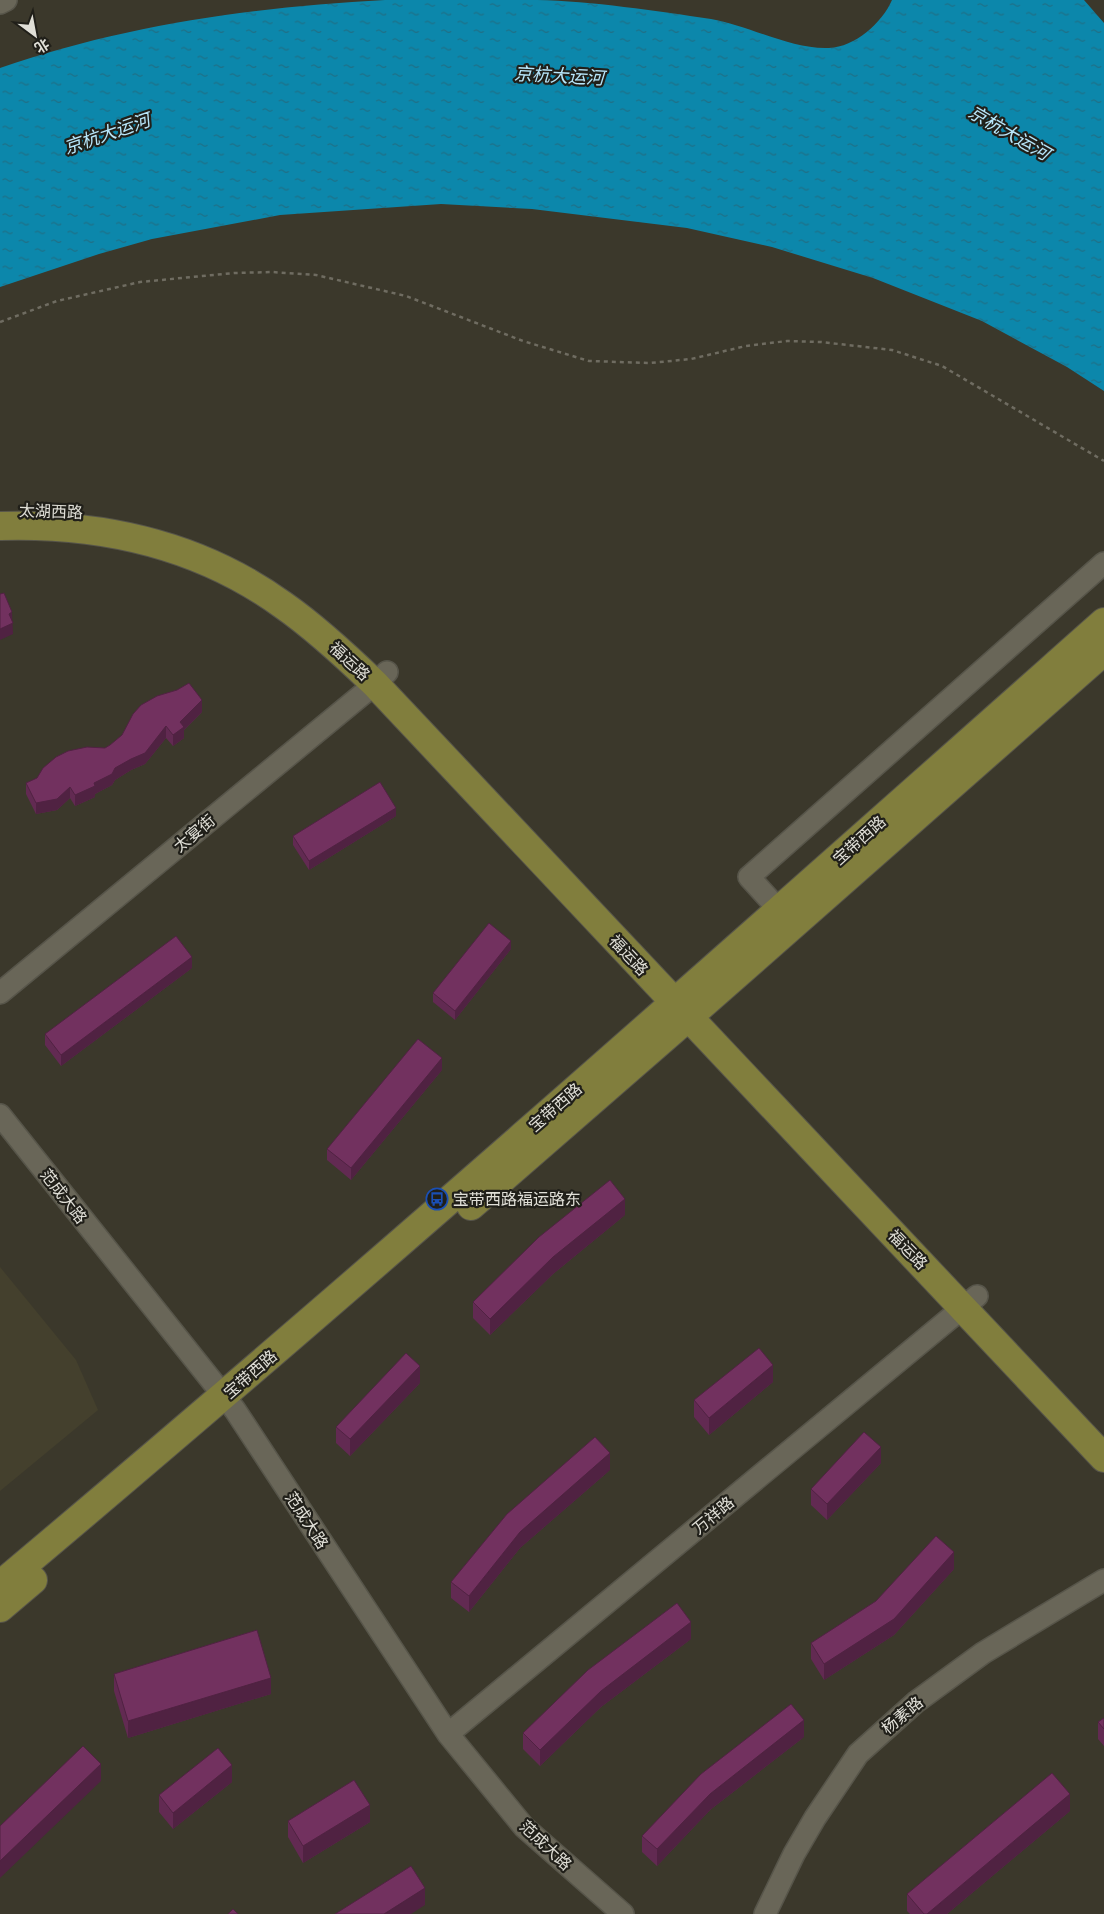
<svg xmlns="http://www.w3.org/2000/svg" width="1104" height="1914" font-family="'Open Sans','Noto Sans SC',sans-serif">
<defs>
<pattern id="water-ripples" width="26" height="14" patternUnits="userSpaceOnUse" patternTransform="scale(1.25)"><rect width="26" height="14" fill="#0c87ab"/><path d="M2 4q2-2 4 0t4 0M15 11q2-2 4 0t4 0" fill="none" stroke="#1f6f86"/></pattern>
</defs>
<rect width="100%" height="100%" fill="#3b382b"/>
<path fill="#44402d" d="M0,1267L76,1360L98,1410L0,1491Z"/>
<path fill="url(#water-ripples)" d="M385,0C436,0 486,0 537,0C591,1 657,11 711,19C747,25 793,50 829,48C855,47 882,23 892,0H1084L1104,23V391L1067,367L982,321L873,278L772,247L687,228L532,209L441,204L280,215L152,239L99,254L0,287V68C124,25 254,7 385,0Z"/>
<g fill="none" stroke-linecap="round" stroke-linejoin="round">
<g stroke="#57554a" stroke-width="24">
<path id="minor" d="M0,3L6,0
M779,910L749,877L1104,563
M0,993L375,684L387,672
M0,1115L235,1410L448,1734L524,1827L623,1914
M448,1734L977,1296
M765,1914L794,1854L815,1818L858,1754L916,1702L983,1653L1104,1580"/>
</g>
<g stroke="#57554a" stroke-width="30">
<path id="major" d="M0,526C101,523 200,545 283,605C316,628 346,656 375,684L1104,1458
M471,1206L701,1006L1104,651
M0,1585C374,1271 739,946 1104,622
M0,1608L33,1580"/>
</g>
<path stroke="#6f6c61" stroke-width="2.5" stroke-dasharray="4 4" stroke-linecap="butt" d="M0,322L57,301L140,282L234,273L272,272L316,275L406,296L523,341L589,361L650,363L691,359L746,346L787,341L821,342L892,350L942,366L1104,461"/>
<use href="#minor" stroke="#696658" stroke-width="21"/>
<use href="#major" stroke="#817e3d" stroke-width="28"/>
</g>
<path fill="#622a52" d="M202,712L184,730V738L173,746L166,738L145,764L131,770L115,780L112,785L95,794V797L75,806L70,798L57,810L36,814L26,794V783L105,748Z
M396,816L309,870L293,845V836Z
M511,949L455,1020L433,1002V993Z
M192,968L61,1066L45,1045V1034Z
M442,1070L351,1180L327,1160V1149Z
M625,1215L553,1274L490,1335L473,1318V1302Z
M773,1382L709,1435L694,1417V1400Z
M420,1383L350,1456L336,1443V1427Z
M881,1463L827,1520L811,1505V1489Z
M610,1470L520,1548L469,1612L451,1598V1582Z
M954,1569L894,1635L824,1680L811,1659V1643Z
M691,1639L601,1707L540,1766L523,1749V1733Z
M114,1674L271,1694L128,1738L114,1691Z
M1104,1718V1746L1098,1739V1722Z
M804,1737L710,1810L657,1866L642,1852V1836Z
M232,1782L173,1829L159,1812V1795Z
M1070,1811L947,1914H910L907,1911V1894Z
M288,1821L370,1822L303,1863L288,1837Z"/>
<path fill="#502242" d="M12,612L13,634L0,640V629L9,614Z
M202,700V712L184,730V738L173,746V735L180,722Z
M166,726V738L145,764L131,770L115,780L112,785L95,794V797L75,806V795L115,768Z
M70,787V798L57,810L36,814V803Z
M396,808V816L309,870V861Z
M511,941V949L455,1020V1011Z
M192,957V968L61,1066V1055Z
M442,1058V1070L351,1180V1168Z
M625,1199V1215L553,1274L490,1335V1319L553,1257Z
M773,1365V1382L709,1435V1418Z
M420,1366V1383L350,1456V1439Z
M881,1447V1463L827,1520V1504Z
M610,1453V1470L520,1548L469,1612V1596L520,1532Z
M954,1552V1569L894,1635L824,1680V1664Z
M691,1622V1639L601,1707L540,1766V1750L601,1691Z
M271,1678V1694L128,1738V1721Z
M804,1720V1737L710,1810L657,1866V1849L710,1794Z
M101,1764V1781L0,1878V1861Z
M232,1765V1782L173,1829V1813Z
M1070,1794V1811L947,1914H927Z
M370,1805V1822L303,1863V1846Z
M425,1888V1905L411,1914H384Z"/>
<path fill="#72315f" stroke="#502242" d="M4,593L12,612L9,614L13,623L0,629V594Z
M189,683L202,700L180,722L184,727L173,735L166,726L145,753L131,759L115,768L112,774L94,783L95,786L75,795L70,787L57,799L36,803L26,783L37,778L43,768L56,757L68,751L87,747L105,748L110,745L122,735L133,714L141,705L157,696L177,690Z
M380,782L396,808L309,861L293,836Z
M489,923L511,941L455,1011L433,993Z
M176,936L192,957L61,1055L45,1034Z
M418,1039L442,1058L351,1168L327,1149Z
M610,1180L625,1199L553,1257L490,1319L473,1302L539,1237Z
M759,1348L773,1365L709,1418L694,1400Z
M406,1353L420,1366L350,1439L336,1427Z
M864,1432L881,1447L827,1504L811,1489Z
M595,1437L610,1453L520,1532L469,1596L451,1582L507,1514Z
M936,1536L954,1552L894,1619L824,1664L811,1643L876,1601Z
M677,1603L691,1622L601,1691L540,1750L523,1733L588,1670Z
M257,1630L271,1678L128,1721L114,1674Z
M791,1704L804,1720L710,1794L657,1849L642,1836L701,1774Z
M1104,1718V1729L1098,1722Z
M83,1746L101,1764L0,1861V1826Z
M218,1748L232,1765L173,1813L159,1795Z
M1052,1773L1070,1794L927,1914H924L907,1894Z
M354,1780L370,1805L303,1846L288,1821Z
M411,1866L425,1888L384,1914H335Z
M233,1909L238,1914H228Z"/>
<defs>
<g id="bus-ring" transform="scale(1.125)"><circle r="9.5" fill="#201f19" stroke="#1a4fb4" stroke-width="1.5"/><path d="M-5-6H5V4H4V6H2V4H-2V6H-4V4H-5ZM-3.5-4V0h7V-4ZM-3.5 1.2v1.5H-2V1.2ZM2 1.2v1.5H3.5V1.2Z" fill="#1a4fb4"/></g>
</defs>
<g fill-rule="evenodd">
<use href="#bus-ring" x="437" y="1199"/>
</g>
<g text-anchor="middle" stroke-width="4.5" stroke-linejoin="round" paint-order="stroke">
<g font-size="16" fill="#e0dfd7" stroke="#201f19">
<text transform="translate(51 511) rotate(2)" y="6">太湖西路</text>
<text transform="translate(350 661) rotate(43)" y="6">福运路</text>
<text transform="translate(194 833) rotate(-40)" y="6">太宴街</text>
<text transform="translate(859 840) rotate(-42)" y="6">宝带西路</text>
<text transform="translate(629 955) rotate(47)" y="6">福运路</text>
<text transform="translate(555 1107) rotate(-41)" y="6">宝带西路</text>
<text transform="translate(64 1196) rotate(52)" y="6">范成大路</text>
<text transform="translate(908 1249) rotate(46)" y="6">福运路</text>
<text transform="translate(250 1374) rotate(-41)" y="6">宝带西路</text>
<text transform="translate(713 1515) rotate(-40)" y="6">万祥路</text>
<text transform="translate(307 1520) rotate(57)" y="6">范成大路</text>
<text transform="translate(902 1715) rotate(-40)" y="6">杨素路</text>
<text transform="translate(546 1845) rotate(43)" y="6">范成大路</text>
</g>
<g font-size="16" fill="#e0dfd7" stroke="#201f19" text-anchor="start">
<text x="453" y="1205">宝带西路福运路东</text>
</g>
<g font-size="18" font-style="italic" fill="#b8e7fb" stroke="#201f19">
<text transform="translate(559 76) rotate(3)" y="6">京杭大运河</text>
<text transform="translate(1009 133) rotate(30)" y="6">京杭大运河</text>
<text transform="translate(107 134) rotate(-19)" y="6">京杭大运河</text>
</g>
</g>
<g transform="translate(35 35) rotate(148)" stroke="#201f19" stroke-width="4" paint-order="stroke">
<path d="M0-4L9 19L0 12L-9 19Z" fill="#e0dfd7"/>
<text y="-8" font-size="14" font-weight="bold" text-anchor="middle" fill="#e0dfd7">北</text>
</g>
</svg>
